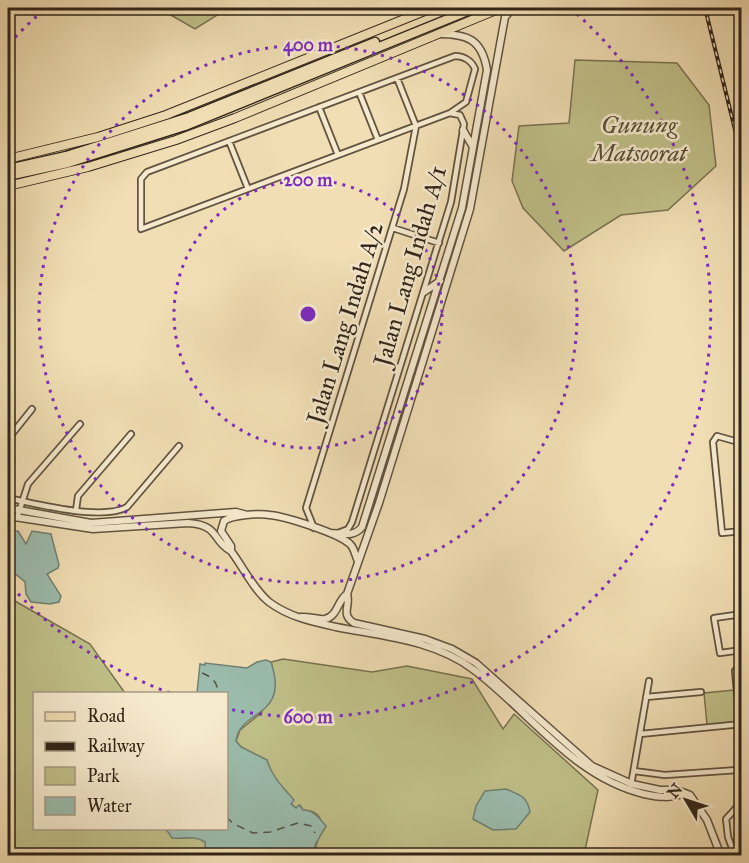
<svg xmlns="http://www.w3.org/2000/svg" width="749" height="863" font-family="'IM FELL Great Primer',serif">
<rect width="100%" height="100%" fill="#f1deb4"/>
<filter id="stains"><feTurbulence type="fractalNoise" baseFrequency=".00333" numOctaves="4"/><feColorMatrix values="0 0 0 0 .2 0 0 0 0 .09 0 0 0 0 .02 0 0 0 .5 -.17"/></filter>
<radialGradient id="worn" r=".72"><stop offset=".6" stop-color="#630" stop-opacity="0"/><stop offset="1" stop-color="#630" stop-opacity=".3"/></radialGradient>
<path fill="#c0c089" stroke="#787251" stroke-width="1.5" d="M150,8H223L219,14L195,29L169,14Z
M575,60L677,63L709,105L716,166L668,210L621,215L564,251L523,208L512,181L519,126L569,123Z
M8,597L90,644L125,693L34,694V828L166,829L167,831L180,838L198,837L206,843V855H8Z
M283,659L372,672L407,666L472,679L503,729L514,714L598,790L584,855H314C315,840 335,812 303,810L300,805L296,808L291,804L287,792C277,785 270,771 267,760L241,747L236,741L240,730L262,712L272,665L271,662Z
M734,690L737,722L707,725L704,693Z"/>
<path fill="#9bbcad" stroke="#718072" stroke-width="1.5" d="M18,531L26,544L32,531L51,534L59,565L58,568L47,574L61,596L59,602L50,604L31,602L26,594L25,582L8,568V532Z
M266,660L271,662C290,719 240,708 236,741L241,747L267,760C272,777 283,787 294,800L291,804L296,808L299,805L303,810C314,810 320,819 326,826L315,845L314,855H206L205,842C194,835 185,839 172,838L166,829L226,828V694L197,693L200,664L205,665V663L247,668L257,662Z
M506,789C520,795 527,796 530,812L516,829L493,830L473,819L476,806L485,791Z"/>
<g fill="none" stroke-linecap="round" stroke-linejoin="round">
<path stroke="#515245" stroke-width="1.5" stroke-dasharray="8 6" stroke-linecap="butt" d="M202,673C212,677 218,682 218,694
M226,817L234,824L253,833L270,832L298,823L311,826L315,833"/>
<g stroke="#615340" stroke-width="8">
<path id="minor" d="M455,56C464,56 472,61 475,69L466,102L450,113L141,229V179L147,172Z
M397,78L416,126
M359,92L378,140
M319,107L338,155
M229,141L248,189
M393,228L439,243
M8,439L32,409
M742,443L717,436L713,442L722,533L742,531
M8,498C35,504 103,521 127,507L179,446
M76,510L78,496L131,434
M17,518L28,484L80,424
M314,528L306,508L404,189L416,126
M338,533L348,529L352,522L451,202L464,124L460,115L450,113
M740,572H742
M742,614L714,618L720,653L742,650
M735,671L740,724
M646,697L701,692
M738,725L742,751
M640,734L742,724
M634,771L665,775L738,770L742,767
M631,785L649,681
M735,856L728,837L726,819L737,807L742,806"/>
</g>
<g stroke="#615340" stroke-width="9">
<path id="tertiary" d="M513,8L505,17L470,209L379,503L347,594C351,606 340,614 354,623L425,639L452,649L476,663L592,766L632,784L660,790H677L690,795L707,820L721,856
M463,130L473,147
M424,292L440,281
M8,508L91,523L236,512L247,515
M8,516L93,529L188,523C220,525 212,541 231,551C243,567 254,590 269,602C289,617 313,622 336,627C382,636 435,640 474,670C530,712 573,777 644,794C658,797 671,799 684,793
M330,533C342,533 353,538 362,527L462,208L487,70C482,39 467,34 439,34
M231,551V546L221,531L224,521C232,515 260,513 270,515C287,517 338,533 350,544C355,549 355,556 358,561
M301,617C309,616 317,620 325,619C338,616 337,601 347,594"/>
</g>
<g stroke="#312519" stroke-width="10">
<path id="primary" d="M8,159L98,137L166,115L432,8
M8,186L88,167L176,140L235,118L501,8"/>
</g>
<g stroke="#312519" stroke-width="11">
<path id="motorway" d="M8,169L66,156L189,117L375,42
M8,176L68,163L185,126L475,8"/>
</g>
<use href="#minor" stroke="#f6eace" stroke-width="4.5"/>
<use href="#tertiary" stroke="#f6eace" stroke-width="6"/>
<use href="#primary" stroke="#f1deb4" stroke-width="8"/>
<use href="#motorway" stroke="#f1deb4" stroke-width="8"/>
<g stroke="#312519" stroke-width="4">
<path id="rail" d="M705,8L742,158"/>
</g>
<use href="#rail" stroke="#f6eace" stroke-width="1.5" stroke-dasharray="4.5" stroke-linecap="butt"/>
</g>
<g fill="none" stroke="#7b2cbf" stroke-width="3" stroke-dasharray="3 6">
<circle cx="308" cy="314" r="134"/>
<circle cx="308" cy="314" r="269"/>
<path d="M170 693A403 403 0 0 1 9 584M9 44A403 403 0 0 1 46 8M570 8A403 403 0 0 1 228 709"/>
</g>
<g text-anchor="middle" stroke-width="5" stroke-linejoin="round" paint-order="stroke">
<g font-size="24" font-style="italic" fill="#554c35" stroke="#f6eace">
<text x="639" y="133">Gunung<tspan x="639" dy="28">Matsoorat</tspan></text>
</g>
<g font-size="24" fill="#312519" stroke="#f6eace">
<text transform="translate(410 266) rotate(-74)" y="8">Jalan Lang Indah A/1</text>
<text transform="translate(345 323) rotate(-73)" y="8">Jalan Lang Indah A/2</text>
</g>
</g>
<circle cx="308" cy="314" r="9" fill="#7b2cbf" stroke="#f6eace" stroke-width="3"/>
<g font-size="18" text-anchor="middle" font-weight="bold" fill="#7b2cbf" stroke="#f6eace" stroke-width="5" stroke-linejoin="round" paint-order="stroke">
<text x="308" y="51">400 m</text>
<text x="308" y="186">200 m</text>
<text x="308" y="723">600 m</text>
</g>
<rect width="749" height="863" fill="none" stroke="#f1deb4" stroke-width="30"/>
<rect x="9" y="9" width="731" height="845" fill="none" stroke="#312519" stroke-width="3"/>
<rect x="15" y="15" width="719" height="833" fill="none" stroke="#312519" stroke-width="1.5"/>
<rect x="33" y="692" width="195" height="138" fill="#f6eace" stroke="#a79b86" stroke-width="1.5"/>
<rect x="45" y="712" width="30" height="9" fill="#f1deb4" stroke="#a79b86" stroke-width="1.5"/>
<text x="87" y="722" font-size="18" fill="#312519">Road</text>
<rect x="45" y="742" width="30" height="9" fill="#312519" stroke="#a79b86" stroke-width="1.5"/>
<text x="87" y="752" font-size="18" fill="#312519">Railway</text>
<rect x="45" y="767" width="30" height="18" fill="#c0c089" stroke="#a79b86" stroke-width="1.5"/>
<text x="87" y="782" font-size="18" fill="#312519">Park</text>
<rect x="45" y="797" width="30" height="18" fill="#9bbcad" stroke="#a79b86" stroke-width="1.5"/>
<text x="87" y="812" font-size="18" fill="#312519">Water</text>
<g transform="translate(686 800) rotate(309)" stroke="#f6eace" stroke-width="4.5" paint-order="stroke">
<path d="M0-4.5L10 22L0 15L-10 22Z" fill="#312519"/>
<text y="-9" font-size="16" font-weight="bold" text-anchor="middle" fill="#312519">N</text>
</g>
<rect width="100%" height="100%" filter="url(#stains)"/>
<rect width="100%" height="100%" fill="url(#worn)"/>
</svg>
